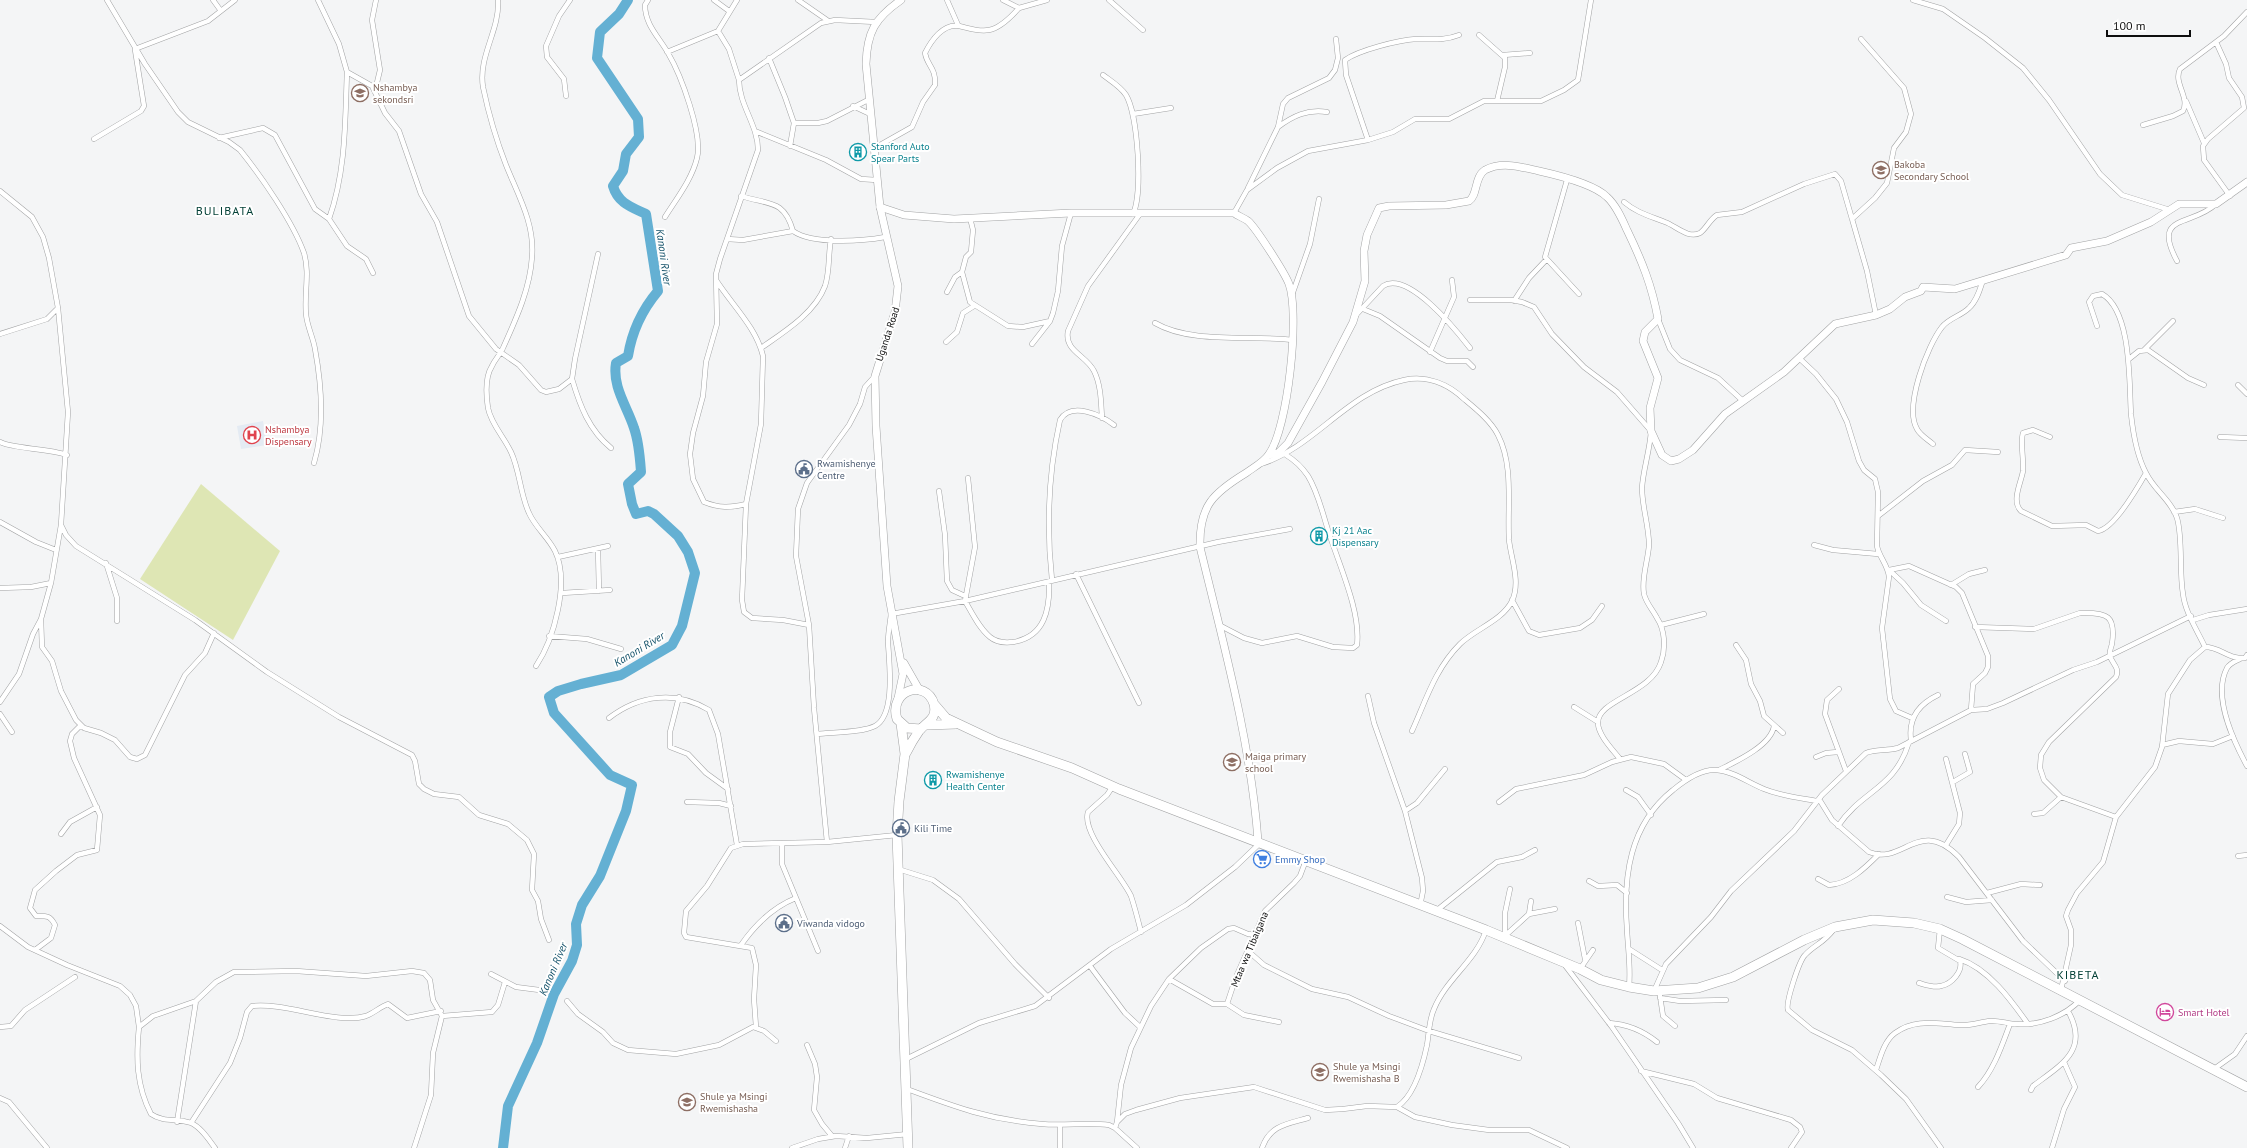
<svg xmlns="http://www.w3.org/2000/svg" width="2247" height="1148" font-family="'PT Sans',sans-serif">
<rect width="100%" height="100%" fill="#f4f5f6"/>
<path fill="#e4ebf3" d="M263,421L267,445L241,449L237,426Z"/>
<path fill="#dee6b4" d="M201,484L280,551L233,640L140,579Z"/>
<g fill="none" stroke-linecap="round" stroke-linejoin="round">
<path stroke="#64b0d3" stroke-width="10" d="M503,1148L508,1106L537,1043L554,994L572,961L577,945L576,924L582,905L600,876L626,811L632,785L610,775L554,713L549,697L558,691L581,684L621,675L672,645L682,626L695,573L688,552L678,536L654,514L648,511L636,514L632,504L628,484L641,472C640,458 639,442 634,428C627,406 612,387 616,363L628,356C632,331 642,310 658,291L646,214C631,207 618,203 613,186L623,171L626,154L639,137L638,119L597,58L600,32L619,14L628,0"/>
<g stroke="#a2a3a4" stroke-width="5.5">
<path id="street" d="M107,0L145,64L178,112L188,122L229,142L240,150C261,176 293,222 304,253C310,273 304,293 306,314C307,326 313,337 315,349C322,387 325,426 314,463
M213,0L221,11
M318,0L339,44L347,72L372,86L385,113L399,131L421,194L437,222L469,316L496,349L519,365L541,390L546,392L559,389L572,379L575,359L598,254
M498,0C500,30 478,56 483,87C488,111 497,142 506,165C518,195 535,224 532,257C530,289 516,319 503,348C500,355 495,359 492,366C485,377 486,395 488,408C491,424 504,437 511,452C520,471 520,494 529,513C535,527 548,537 555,551C570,582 554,639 536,666
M648,0L645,5C645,25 659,37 668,53C681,75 703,134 697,158C692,179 677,198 665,217
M714,0L729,11
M798,0L827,20
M947,0L958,25
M1003,0L1019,8L1047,0
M1109,0L1143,30
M1913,0L1943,9L1985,38L2023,68L2049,100L2100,174L2122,195L2170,210
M718,31L729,49L739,80
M1479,35L1505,58V67L1497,101
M1861,39L1904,88L1911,114L1906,132L1894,148L1887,183L1875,198L1852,219L1867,271L1876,315
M2216,42L2226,64L2229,78L2242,97L2244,108L2208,139L2203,146L2204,160L2230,196
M135,49L208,21L235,0
M667,52L718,31L737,0
M1503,55L1530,53
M769,58L785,97L794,123
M1103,75C1111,81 1121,87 1126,95C1138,115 1143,194 1133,214
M375,91L380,70L372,20L376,0
M566,96L564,79L547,57L546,46L559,16L570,0
M2186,101L2204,143
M853,106L870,114
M1133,114L1171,108
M2143,125L2173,116L2183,111C2190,97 2173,83 2180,69L2224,36L2247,12
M1278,127C1293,116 1307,109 1327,112
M755,131L826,160L861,179L877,180
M219,138L263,128L275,135L315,209L329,219L347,246L366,259L373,273
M94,139L141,111L144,106L135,50
M1368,140L1346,75L1345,60C1359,50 1399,40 1416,39C1431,39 1444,41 1459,35
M790,146L794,123H818L827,121L868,100
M873,149L912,127L923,102L935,85C936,67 927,66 925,53C931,41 943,23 959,26C969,28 978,32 989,30C1000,28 1011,17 1019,8
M1567,180L1545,257L1579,294
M1248,188L1278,127L1283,104L1288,98L1329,78L1335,70L1338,58L1336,39
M0,191L32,217L43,237L49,258L58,308L68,412L61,525L66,535L76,546L195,620L267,672L339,717L412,755L415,761L419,784L424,789L434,794L459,797L479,815L508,824L527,840L534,854L532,890L538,901L541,919L549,940
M741,196C769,205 784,199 793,231C813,245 863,241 885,237
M1624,202C1637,213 1650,216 1665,222C1676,226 1688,239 1700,233C1706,229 1710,219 1717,215L1742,212L1804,184L1835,174L1841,181L1852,219
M1234,213L1247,190L1277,168L1308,151L1368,140L1393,132L1415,119H1449L1484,101H1541L1564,90L1578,80L1591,0
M970,218L973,230L971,252L966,257L962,272L970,302L1008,326L1023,327L1050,321
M329,219C346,171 345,123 347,72
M727,239L743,240L793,231
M2177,261C2151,213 2192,227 2216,204
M716,280C732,305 756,327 763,356L761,424L746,504L742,600L744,612L752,618L783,620L809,625
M947,292L955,277L962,272
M1292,295L1310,244L1319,199
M1470,300H1511L1522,302L1534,307L1552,334L1584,367L1617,392L1651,431C1650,450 1643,470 1642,488C1642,507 1649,526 1649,545C1648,561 1641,578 1644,594C1646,603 1653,610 1657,618C1665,630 1666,648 1661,662C1651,694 1597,700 1598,723C1598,735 1613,750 1620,759
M1514,301L1529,278L1546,260
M1363,309L1380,316L1440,358L1447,361H1467L1473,367
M1356,315L1383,286C1408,270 1456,330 1470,348
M1658,319L1670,349L1680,360L1718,378L1743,401
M1155,323C1191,344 1250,335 1292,340
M2097,326L2089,302L2093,296L2102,294C2132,311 2129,384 2131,414C2133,433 2137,456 2146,473C2154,490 2171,500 2177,518C2183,538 2179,571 2183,594C2185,612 2197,630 2205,647
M0,334L47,319L58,308
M946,342L957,332L963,313L974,306
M1032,344L1050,321L1053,313L1058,291L1062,246L1071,213
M761,348C784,332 815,313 825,286C830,271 828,255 831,239
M2144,350L2173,321
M1430,352L1454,297L1452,280
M1799,358L1816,374L1836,399L1847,422L1859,461L1864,470L1875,479L1878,492L1877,546C1879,557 1888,565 1889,577L1882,628L1890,699L1896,711L1912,718
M2129,359L2139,351L2148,350L2188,378L2204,385
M572,379C580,406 589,430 611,448
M2238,385L2247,394
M1102,418C1101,402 1101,385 1094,371C1086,355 1064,351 1068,331L1088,286L1140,214
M2050,437L2033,430L2023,433C2020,442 2024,460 2023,471C2021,483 2011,501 2021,511L2052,526L2086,525L2098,531C2114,529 2138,487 2146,473
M2220,437L2247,438
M0,442C12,449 48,448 67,455
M1933,444C1927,439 1920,435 1917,429C1904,407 1927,346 1942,327C1949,318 1961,316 1969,308C1977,301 1980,289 1983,280
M1261,464C1315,447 1347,392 1404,380C1427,375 1448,384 1464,399C1476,409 1491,421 1498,435C1514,466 1507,506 1509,540C1511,559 1521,582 1512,601C1502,621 1475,629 1460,644C1435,669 1426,700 1412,731
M968,478L975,547L965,601C972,613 979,628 990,637C996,642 1005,643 1013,642C1045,637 1050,609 1049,582
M939,491L945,535L947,581L952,590L965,596
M746,504C730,508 719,508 704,502L693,479L690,454L693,433L703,396L706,362L717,324L716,274L720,259L758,150C758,125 739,105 739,80L821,23L835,20L876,22
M2174,512L2195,509L2223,518
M1878,516L1923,481L1952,465L1965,450L1998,452
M0,522L36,542L56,550
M1814,545L1833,550L1878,554
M598,549L599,591
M558,557L608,546
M106,563L117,598V621
M1889,570L1909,566L1956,587L1962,593L1988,656V667L1985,673L1973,684L1971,710
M1889,570L1903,583L1921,605L1946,621
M1076,574L1139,703
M1052,580C1046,525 1048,474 1060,420C1071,401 1101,415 1114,425
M1951,585L1969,574L1985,570
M0,588L31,587L51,583
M562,593L610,590
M1512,600L1529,631L1539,635L1580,628L1592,620L1602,606
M41,619L42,647L52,661L61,691L76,720L84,728L101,733L115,740L130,757L137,759L145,755L185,675L205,653L214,633
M2193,620L2209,615L2247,609
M1219,625L1244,638L1262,643L1297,636L1333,647L1353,648L1357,645C1361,613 1340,567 1330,536C1323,516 1319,494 1308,476C1302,467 1296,461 1286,455
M1661,625L1704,614
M1975,627L2034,629L2080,613C2108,612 2116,616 2112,644C2111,647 2109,653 2110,656C2112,664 2120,667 2116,677L2049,742L2041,755L2040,768L2044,780L2061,797L2116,817
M549,636L587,639L621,649
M1736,645L1746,660L1751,684L1760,701L1764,716L1783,733
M2240,659C2236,661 2230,663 2227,668C2212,696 2233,740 2247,766
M1839,689L1827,700L1825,714L1846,771
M1368,696L1374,723L1405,811L1422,878L1423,891L1420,906
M679,697L670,732V747L688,754L706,773L728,789
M0,702L19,674L33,634L41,619L51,583L61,525
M1574,707L1598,722
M0,714L12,732
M609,718C639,695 676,690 709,710L718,734L737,845
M817,734C832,732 861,733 875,726C896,715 889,662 888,642C888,633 890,623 891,614L965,601L1218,542L1290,529
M1911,740C1908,718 1919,704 1938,695
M2162,745L2179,741L2213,744L2233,736
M1816,757L1826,753L1838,752
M1946,759L1960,813L1959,824L1946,845
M1719,770C1735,762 1771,746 1774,726
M1953,782L1970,772L1965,754
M1113,786L1107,795L1088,812C1081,833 1122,876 1131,896C1135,908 1138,920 1141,932
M1626,790L1638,797L1651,815
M1819,799L1832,820L1869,852C1903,866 1919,816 1959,857L2023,941L2065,981
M687,802L719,803L731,806
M1499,802L1516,789L1584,775L1612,762L1631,757L1664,764L1686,780
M1405,811L1417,803L1445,769
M2034,814L2043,813L2061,797
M1838,826C1862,790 1895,789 1909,742
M61,834L70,822L97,807
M827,842L814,708L809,625L796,556L798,509L807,483L849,425L860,404L865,387L875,376
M782,843V864L818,951
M2238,856L2247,855
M898,869L933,880L959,899L1015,964L1049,998
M1818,879L1829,885C1849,884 1865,868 1879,854
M1589,881L1598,886L1617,885L1627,893
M1987,893L2021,884L2040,885
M1947,897L1966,902L1992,900
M1436,911L1497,862L1522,857L1535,850
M1529,914L1555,909
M1578,923L1585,959
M0,926L28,947L67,965L120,986L130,995L136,1006L139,1027L153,1016L196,1001L216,982L234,972L296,971L366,976L412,971L424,973L430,980L433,1000L442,1016L433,1053L431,1095L414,1148
M1834,929C1823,944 1815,944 1805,955C1799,961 1785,1004 1788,1010L1812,1030L1852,1050L1881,1075L1906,1099L1941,1148
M1507,934L1529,914L1531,901
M1505,939V913L1510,889
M741,945C755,925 773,907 796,898
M1629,949L1662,970
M35,950L51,938L55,925C50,915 46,916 36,916L30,908L35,890L56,871L77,855L97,850L100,815L74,758L70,741L72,734L80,726
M1248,951L1264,965L1312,989L1348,997L1389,1016L1429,1031L1519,1058
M1959,959C1988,968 2011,1000 2028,1024
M1564,964L1612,1027L1678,1123L1693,1148
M1090,966L1125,1013L1140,1027
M1580,969L1593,950
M491,974L516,987L547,991
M1169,979L1213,1004H1227L1244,1015L1279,1022
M1919,983C1926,985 1934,988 1941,986C1952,984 1963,971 1960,961L1938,948L1940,929
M1629,987C1631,968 1628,950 1627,930C1623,877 1629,825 1673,790C1685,780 1701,769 1716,770C1733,771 1749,783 1764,789C1781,796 1800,798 1817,801
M2061,990L2071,945V930L2066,916L2068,910L2077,893L2103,862L2116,817L2155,767L2162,747L2168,694L2190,660L2205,647C2220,647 2230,660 2245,658L2247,655
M1654,991L1666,964L1711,917L1731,891L1794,831L1822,795L1866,753C1876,749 1887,751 1898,748L1971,710L1987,709L2003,703L2073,670L2097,662L2191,616
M1660,996L1663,1016L1675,1026
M1660,998L1680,1001L1726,1000
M567,1001L578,1014L603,1032L613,1043L628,1050L676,1054L719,1045L753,1027L764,1031L776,1041
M1227,1004L1236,977L1265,911L1294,883L1300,876L1306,860
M442,1016L492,1012L498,1005L505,982
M1609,1023C1627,1024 1642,1030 1657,1042
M0,1027L11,1026L25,1010L75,977
M139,1027C136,1058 136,1085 151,1114C164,1123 178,1118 191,1123C201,1127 209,1140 215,1148
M756,1027L754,999L756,965L752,948L686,937L684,933L686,911L707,886L731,848L743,844L827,842L897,835
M807,1045L815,1064L817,1077L814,1110L822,1124L832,1136
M906,1059L979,1023L1035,1006L1111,949L1186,905L1235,867L1257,846L1258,841
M2214,1069L2235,1054L2247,1036
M1876,1070C1880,1058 1884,1041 1895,1033C1915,1018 1937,1024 1960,1025C1970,1026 1980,1022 1990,1021C1999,1020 2008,1024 2017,1024C2039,1026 2065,1016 2080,1000
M1641,1071L1694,1084L1717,1098L1791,1120L1800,1127L1802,1132L1791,1148
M1978,1087C1994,1070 2002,1045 2010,1024
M907,1089C955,1107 990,1120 1042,1124C1063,1126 1090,1122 1109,1125L1115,1128L1137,1148
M2031,1090L2033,1086C2061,1065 2090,1050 2068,1011
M0,1098L9,1102L47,1148
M1397,1107L1415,1117L1452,1125L1489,1130H1529L1567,1148
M177,1122L196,1001
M1117,1122L1121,1085L1131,1048L1151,1006L1169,979L1201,948L1228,929L1234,928L1248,934L1256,935
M191,1123L230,1063L240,1038L247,1012L252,1006C286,1002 336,1025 366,1016C374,1013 380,1007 388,1004L407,1018L441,1011
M1115,1128L1117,1122L1125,1114L1136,1110L1180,1098L1254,1087L1325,1110L1343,1109L1367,1106L1397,1107C1414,1096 1423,1064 1427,1045C1429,1033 1429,1020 1434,1009C1446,979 1476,961 1486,930
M792,1148L818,1139L836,1136L867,1138L908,1134
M845,1148L849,1136
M1060,1148V1126
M1262,1148C1270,1125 1287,1124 1308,1118
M2052,1148L2064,1109L2075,1087L2064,1062"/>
</g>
<g stroke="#a2a3a4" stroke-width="8">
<path id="secondary" d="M880,207L904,215L954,219L1071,213H1234C1238,216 1244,218 1248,221C1256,228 1285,273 1289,284C1300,314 1288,428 1269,454C1264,462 1254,467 1246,473C1213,493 1199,506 1200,547C1223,642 1251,743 1258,841
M1269,455L1278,453L1288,443L1322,382L1353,322L1365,281L1364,251L1367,235L1379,208L1389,206L1446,205L1469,201C1478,195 1474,177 1485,170C1502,161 1521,167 1539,171C1557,175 1594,184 1607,197C1616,205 1622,219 1627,230C1642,261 1652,286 1658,319L1645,332L1643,341L1658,378L1650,408L1651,431L1662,455L1671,461L1679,459L1693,450L1725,414L1784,372L1835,324L1876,315L1890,309L1905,297L1921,291L1923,287L1955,289L2066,255L2071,248L2107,241L2151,222L2179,204H2216L2247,182"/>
</g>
<g stroke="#a2a3a4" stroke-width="8">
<path id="primary" d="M904,663L920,691
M898,698L903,674L887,586L876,426L875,376L895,312L898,286L880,207L866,64C867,32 875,18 901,0"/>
</g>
<g stroke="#a2a3a4" stroke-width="10">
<path id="highway" d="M934,704L946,718L997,742L1072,768L1119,789L1486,930L1580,969L1601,980L1629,987L1654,991L1698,988L1733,977L1804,940L1835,927L1873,920L1914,923L1940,929L1962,939L2247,1087
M901,724L905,754L899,801L897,835L908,1148
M928,725L956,724
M906,753C910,745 914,738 919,731C926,722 938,719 934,704C926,678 888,690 897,719L907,728L921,729"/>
</g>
<use href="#street" stroke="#fff" stroke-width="4.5"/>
<use href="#secondary" stroke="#fff" stroke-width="7"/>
<use href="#primary" stroke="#fff" stroke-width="7"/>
<use href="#highway" stroke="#fff" stroke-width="9"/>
</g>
<defs>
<g id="school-ring" transform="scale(0.9)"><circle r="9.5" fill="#fff" stroke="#8d6e63" stroke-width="1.5"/><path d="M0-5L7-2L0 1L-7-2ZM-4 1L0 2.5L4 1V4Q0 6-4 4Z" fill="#8d6e63"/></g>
<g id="building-ring" transform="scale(0.9)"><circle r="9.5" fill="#fff" stroke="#0f9aa8" stroke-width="1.5"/><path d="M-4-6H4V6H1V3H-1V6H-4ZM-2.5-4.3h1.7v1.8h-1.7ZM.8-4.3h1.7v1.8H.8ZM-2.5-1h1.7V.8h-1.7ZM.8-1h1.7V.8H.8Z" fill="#0f9aa8"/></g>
<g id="hospital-ring" transform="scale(0.9)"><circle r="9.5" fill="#fff" stroke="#e0444e" stroke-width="1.5"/><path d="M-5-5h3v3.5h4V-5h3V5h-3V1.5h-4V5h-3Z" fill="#e0444e"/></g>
<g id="civic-ring" transform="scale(0.9)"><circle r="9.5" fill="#fff" stroke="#5c6f8a" stroke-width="1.5"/><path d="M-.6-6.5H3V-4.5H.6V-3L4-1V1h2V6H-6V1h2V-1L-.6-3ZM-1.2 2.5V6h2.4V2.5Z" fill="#5c6f8a"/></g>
<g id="supermarket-ring" transform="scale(0.9)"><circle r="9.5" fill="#fff" stroke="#3f7fe0" stroke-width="1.5"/><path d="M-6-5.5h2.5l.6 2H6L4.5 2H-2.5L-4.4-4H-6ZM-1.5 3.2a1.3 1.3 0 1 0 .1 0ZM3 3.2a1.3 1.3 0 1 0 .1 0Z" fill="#3f7fe0"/></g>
<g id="hotel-ring" transform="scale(0.9)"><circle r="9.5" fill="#fff" stroke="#d1479c" stroke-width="1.5"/><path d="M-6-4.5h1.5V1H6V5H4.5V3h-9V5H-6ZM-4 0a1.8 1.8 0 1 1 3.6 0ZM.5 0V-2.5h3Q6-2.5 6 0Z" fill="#d1479c"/></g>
</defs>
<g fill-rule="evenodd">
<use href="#school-ring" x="360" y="93"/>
<use href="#building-ring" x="858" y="152"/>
<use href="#school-ring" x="1881" y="170"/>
<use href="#hospital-ring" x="252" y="435"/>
<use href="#civic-ring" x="804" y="469"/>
<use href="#building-ring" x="1319" y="536"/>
<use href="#school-ring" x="1232" y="762"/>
<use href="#building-ring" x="933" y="780"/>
<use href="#civic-ring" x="901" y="828"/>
<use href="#supermarket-ring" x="1262" y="859"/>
<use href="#civic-ring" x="784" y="923"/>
<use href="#hotel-ring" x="2165" y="1012"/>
<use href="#school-ring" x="1320" y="1072"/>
<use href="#school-ring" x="687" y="1102"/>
</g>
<g text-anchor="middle" stroke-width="4" stroke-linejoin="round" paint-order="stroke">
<g font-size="10" fill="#785e54" stroke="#fff" text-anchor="start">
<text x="373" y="91">Nshambya<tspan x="373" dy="12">sekondsri</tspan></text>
<text x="1894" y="168">Bakoba<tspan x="1894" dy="12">Secondary School</tspan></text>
<text x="1245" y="760">Maiga primary<tspan x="1245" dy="12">school</tspan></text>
<text x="1333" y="1070">Shule ya Msingi<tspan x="1333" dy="12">Rwemishasha B</tspan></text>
<text x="700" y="1100">Shule ya Msingi<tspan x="700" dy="12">Rwemishasha</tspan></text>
</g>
<g font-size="10" fill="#0d838f" stroke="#fff" text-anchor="start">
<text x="871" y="150">Stanford Auto<tspan x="871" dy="12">Spear Parts</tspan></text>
<text x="1332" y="534">Kj 21 Aac<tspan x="1332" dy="12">Dispensary</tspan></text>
<text x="946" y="778">Rwamishenye<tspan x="946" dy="12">Health Center</tspan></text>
</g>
<g font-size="10" fill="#0e0e0e" stroke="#fff">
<text transform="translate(887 334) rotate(-72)" y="4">Uganda Road</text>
<text transform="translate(1249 949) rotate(-67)" y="4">Mtaa wa Tibaigana</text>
</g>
<g font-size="10" fill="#be3a42" stroke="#fff" text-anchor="start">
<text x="265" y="433">Nshambya<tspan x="265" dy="12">Dispensary</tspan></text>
</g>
<g font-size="10" fill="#4e5e75" stroke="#fff" text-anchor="start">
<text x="817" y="467">Rwamishenye<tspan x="817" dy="12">Centre</tspan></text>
<text x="914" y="832">Kili Time</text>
<text x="797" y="927">Viwanda vidogo</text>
</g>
<g font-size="10" fill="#366cbe" stroke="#fff" text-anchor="start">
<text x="1275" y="863">Emmy Shop</text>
</g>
<g font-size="10" fill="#b23c85" stroke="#fff" text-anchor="start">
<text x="2178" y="1016">Smart Hotel</text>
</g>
<g font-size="11" font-style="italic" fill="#135169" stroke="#fff">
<text transform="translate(664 257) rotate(82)" y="4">Kanoni River</text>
<text transform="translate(639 649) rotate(-31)" y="4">Kanoni River</text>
<text transform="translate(553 969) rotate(-67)" y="4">Kanoni River</text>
</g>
<g font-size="12" letter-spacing="1" fill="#044137" stroke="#fff">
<text x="225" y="215">BULIBATA</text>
<text x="2078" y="979">KIBETA</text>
</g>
</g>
<path d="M2107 30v6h83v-6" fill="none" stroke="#0e0e0e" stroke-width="2"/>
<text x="2113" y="30" font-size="12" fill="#0e0e0e" stroke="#ffffff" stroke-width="3" paint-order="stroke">100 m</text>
</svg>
